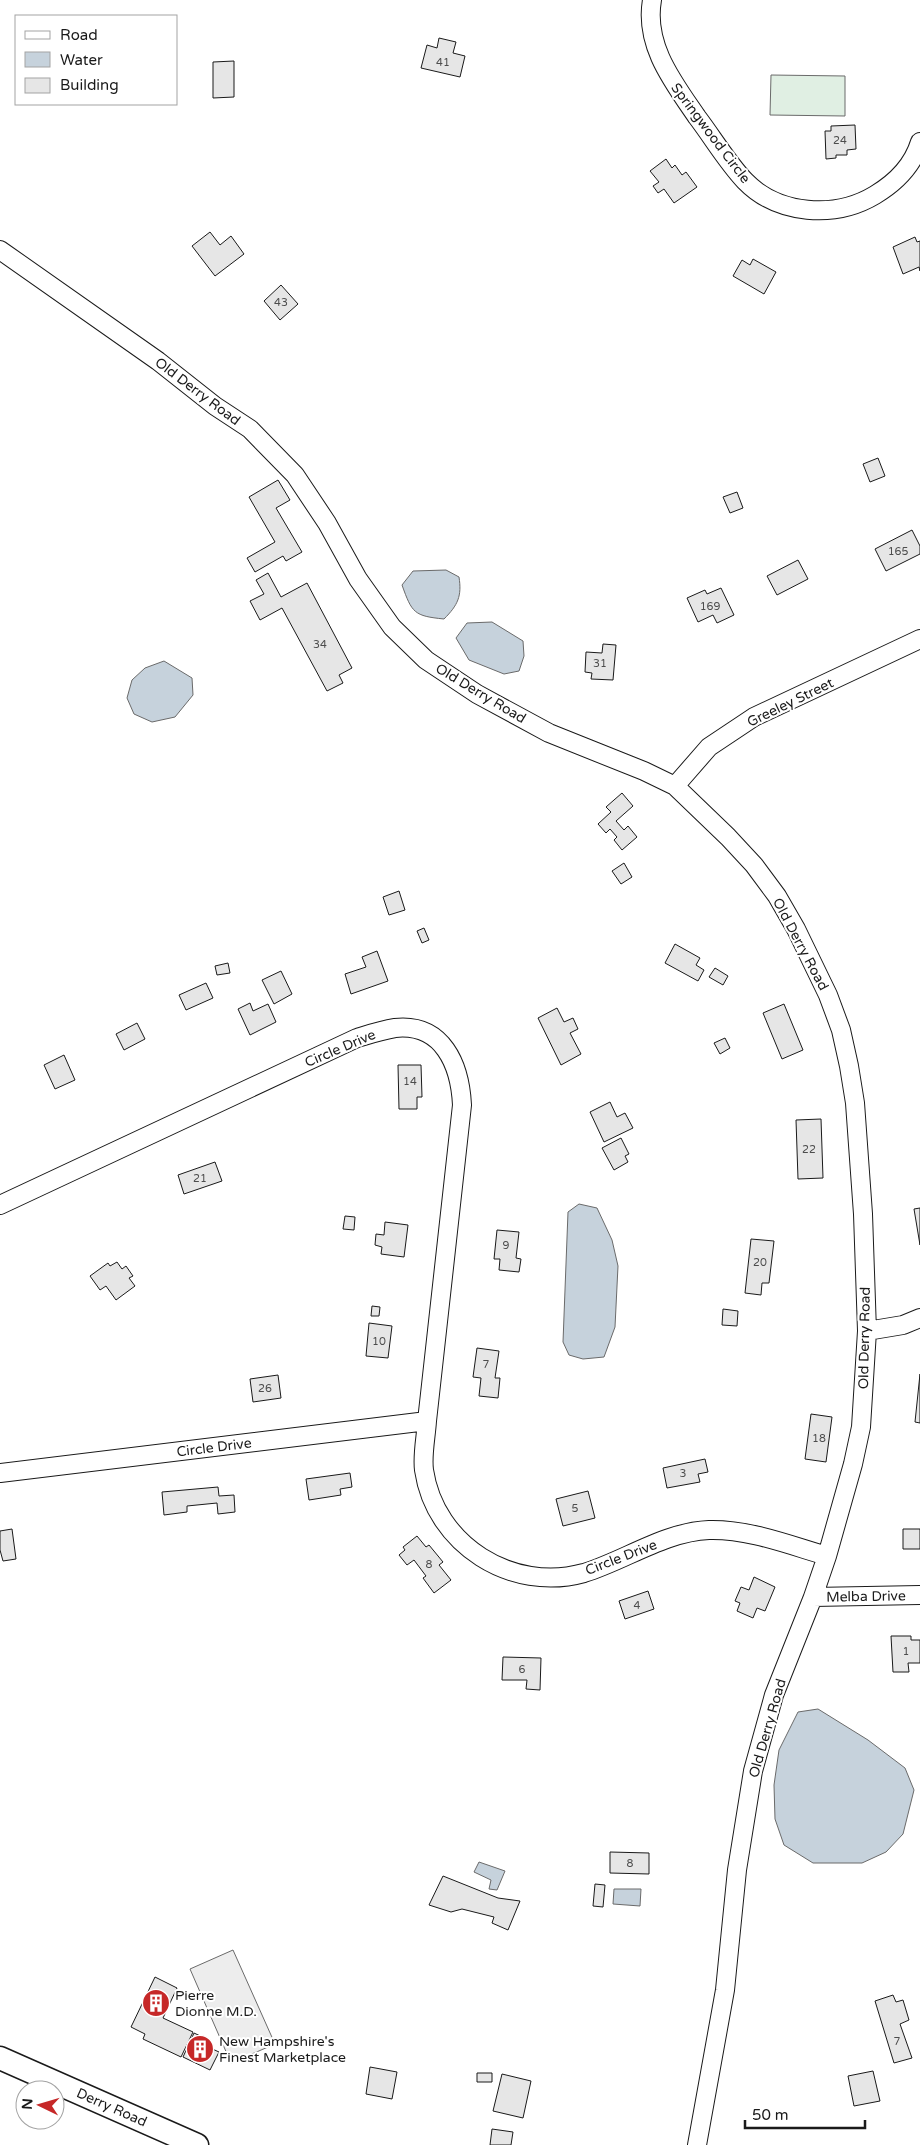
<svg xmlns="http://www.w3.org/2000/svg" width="920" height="2145" font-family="'Varela Round',sans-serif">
<rect width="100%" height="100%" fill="#fff"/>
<path fill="#e0efe3" stroke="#6a6a6a" d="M771,75L845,76V116L770,115Z"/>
<path fill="#ededed" stroke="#6a6a6a" d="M233,1950L275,2044L231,2063L190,1969Z"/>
<path fill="#c6d2dc" stroke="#6a6a6a" d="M446,570L459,577C462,596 458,605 444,619C414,616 412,613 402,585L413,571Z
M492,622L523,641L524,656L519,671L504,674L469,660L456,638L467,623Z
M164,661L192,678L193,695L175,717L152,722L134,714L127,698L132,680L145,668Z
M579,1204L597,1208L612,1240L618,1266L615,1327L604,1357L583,1359L569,1355L563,1342L568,1212Z
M818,1709L868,1740L905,1768L914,1790L903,1834L886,1852L862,1863H813L784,1845L775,1819L774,1785L779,1750L798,1712Z
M479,1862L505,1871L497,1890L489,1889L491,1880L474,1872Z
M614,1889H641L640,1906L613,1904Z"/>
<path fill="#e6e6e6" stroke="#1a1a1a" d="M439,38L456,42L453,53L465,56L460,77L421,68L427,45L437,48Z
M234,61V97L213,98V62Z
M855,125L856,149L847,150V155H836V158L826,159L825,131H831V126Z
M666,159L672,168L675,165L682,175L686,172L697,187L674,203L664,189L658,193L653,186L659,182L650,171Z
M210,232L220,245L231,236L244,254L215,276L192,246Z
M915,237L917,242L920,241V271L919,267L903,274L893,247Z
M753,259L776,272L764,294L733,276L742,260L750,265Z
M281,285L298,304L280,320L264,301Z
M878,458L885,476L870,482L863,464Z
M278,480L290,500L276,508L302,552L286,561L283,556L255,572L247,558L275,542L249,497Z
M737,492L743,508L730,513L723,497Z
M912,530L920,546V554L886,571L875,549Z
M798,560L808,579L777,595L767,576Z
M268,573L281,597L307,583L352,668L339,675L343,683L327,691L282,608L260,620L250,601L264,594L256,580Z
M721,588L734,615L717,623L713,615L698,622L687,598L705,590L707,594Z
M603,644L616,645L613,680L591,679L592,673L585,672L586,652L602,653Z
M622,793L633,806L616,821L624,830L628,826L637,837L622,850L614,840L617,837L610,829L606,833L598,824L611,812L606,807Z
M624,863L632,877L621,884L612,871Z
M399,891L405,910L389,915L383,897Z
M424,928L429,940L422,943L417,931Z
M675,944L700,958L696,965L704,970L698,981L665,963Z
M377,951L388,981L351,994L345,974L366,967L362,957Z
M228,963L230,973L217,975L215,966Z
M715,968L728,976L723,985L709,977Z
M281,971L292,994L274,1004L262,980Z
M206,983L213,998L186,1010L179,995Z
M250,1003L253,1011L268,1004L276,1022L250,1035L238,1009Z
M784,1004L803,1050L782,1059L763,1013Z
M557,1008L564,1022L573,1018L578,1029L570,1033L581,1054L561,1065L538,1018Z
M137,1023L145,1039L124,1050L116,1034Z
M725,1038L730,1048L720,1054L714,1043Z
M64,1055L75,1080L55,1089L44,1065Z
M398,1065H421L422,1097H417V1109H399Z
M610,1102L617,1117L625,1113L633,1128L604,1142L590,1112Z
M821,1119L823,1178L798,1179L796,1120Z
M621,1138L629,1154L625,1156L628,1162L614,1170L602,1148Z
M215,1162L222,1181L184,1194L178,1175Z
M920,1208V1245L914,1209Z
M345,1216L355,1217L354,1230L343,1229Z
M385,1222L408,1225L404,1257L381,1254L382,1247L375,1245L376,1234L384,1235Z
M497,1230L519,1232L516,1258L521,1259L519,1272L499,1270L500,1259H494Z
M751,1239L774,1241L769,1283H762L761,1295L745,1293Z
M117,1262L122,1269L126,1266L133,1276L129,1278L135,1286L116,1300L106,1286L100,1290L90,1276L108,1263L110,1266Z
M372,1306L380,1307L379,1316H371Z
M723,1309L738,1311L737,1326L722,1325Z
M369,1323L392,1326L388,1358L366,1356Z
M477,1348L499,1351L495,1378H500L498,1398L479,1396L481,1378L473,1377Z
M920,1374V1423L915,1422Z
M278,1375L281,1398L253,1402L250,1379Z
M811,1414L832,1417L826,1462L805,1459Z
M705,1459L708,1472L698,1474L700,1482L667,1488L663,1468Z
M350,1473L352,1487L340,1489L341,1495L309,1500L306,1479Z
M218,1487L219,1496L234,1495L235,1512L218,1514L217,1503L187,1506V1512L164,1515L162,1492Z
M588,1491L595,1518L563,1526L556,1499Z
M12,1529L16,1559L3,1561L0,1550V1531Z
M903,1529H920V1549H903Z
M417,1536L426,1547L429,1545L443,1562L439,1565L451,1580L434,1593L423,1578L426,1576L414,1560L407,1565L399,1555L405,1550L403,1547Z
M754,1577L775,1587L765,1611L757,1608L753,1618L737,1611L740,1603L735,1601L741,1587L749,1590Z
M648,1591L654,1609L625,1619L619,1601Z
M891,1636H911V1640H920V1663H908L909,1672H893Z
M503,1657L541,1658L540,1690L526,1689L527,1680H502Z
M610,1852L649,1853V1874L610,1873Z
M443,1876L498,1898L520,1901L508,1930L492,1923L494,1917L462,1909L451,1912L429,1905Z
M595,1884L605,1885L603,1907L593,1906Z
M155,1977L177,1988L163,2018L193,2032L181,2057L143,2039L145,2034L131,2027Z
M893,1995L896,2002L903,2000L909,2020L900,2024L912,2058L894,2063L875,2001Z
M194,2033L211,2041L208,2047L219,2052L210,2070L183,2057Z
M370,2067L397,2072L392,2099L366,2094Z
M873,2071L880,2101L854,2106L848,2076Z
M477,2073H492V2082H477Z
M502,2074L531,2081L523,2118L493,2111Z
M492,2129L513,2132L511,2145H490Z"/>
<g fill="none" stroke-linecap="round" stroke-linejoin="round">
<g stroke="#1a1a1a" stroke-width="20">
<path id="minor" d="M652,0C644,45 673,82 697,117C713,138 727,162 745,181C778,215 835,219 875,195C895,183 913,165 920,142
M0,250L158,361L215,406L250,429L295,475L327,523L358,579L392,627L426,660L477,694L549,733L644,771L675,786L728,837L754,865L777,896L796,929L828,995L841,1030L849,1066L855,1103L863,1214L867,1331L861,1427L853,1464L827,1556L813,1597L774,1695L753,1771L737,1870L725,1990L697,2145
M675,786L709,747L754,717L920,639
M0,1205L357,1038C370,1034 382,1030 395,1028C443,1023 460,1065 462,1105L427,1421C426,1437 422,1455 424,1470C435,1545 512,1593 584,1573C626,1560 664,1532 709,1530C749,1529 789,1545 827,1556
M867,1331L903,1325L920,1318
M0,1473L427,1421
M813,1597L920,1595"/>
</g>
<g stroke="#1a1a1a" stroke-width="25">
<path id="major" d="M0,2058L197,2145"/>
</g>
<use href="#minor" stroke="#fff" stroke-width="18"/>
<use href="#major" stroke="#fff" stroke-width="22"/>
</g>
<defs>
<g id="building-disc" transform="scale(1.4375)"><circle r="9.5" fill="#c62828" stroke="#fff"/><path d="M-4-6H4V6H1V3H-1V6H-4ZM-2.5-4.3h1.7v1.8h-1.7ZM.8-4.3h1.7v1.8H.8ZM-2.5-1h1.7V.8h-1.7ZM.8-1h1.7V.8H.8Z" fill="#fff"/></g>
</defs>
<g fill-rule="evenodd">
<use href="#building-disc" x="156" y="2003"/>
<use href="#building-disc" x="200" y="2049"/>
</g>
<g text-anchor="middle" stroke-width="4" stroke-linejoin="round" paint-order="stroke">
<g font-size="11" fill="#4d4d4d">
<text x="443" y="66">41</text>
<text x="840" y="144">24</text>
<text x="281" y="306">43</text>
<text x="898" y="555">165</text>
<text x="710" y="610">169</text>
<text x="320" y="648">34</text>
<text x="600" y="667">31</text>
<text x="410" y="1085">14</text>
<text x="809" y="1153">22</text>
<text x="200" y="1182">21</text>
<text x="506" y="1249">9</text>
<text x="760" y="1266">20</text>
<text x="379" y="1345">10</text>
<text x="486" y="1368">7</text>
<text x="265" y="1392">26</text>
<text x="819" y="1442">18</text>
<text x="683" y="1477">3</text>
<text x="575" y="1512">5</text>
<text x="429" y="1568">8</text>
<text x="637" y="1609">4</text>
<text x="906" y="1655">1</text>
<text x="522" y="1673">6</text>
<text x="630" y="1867">8</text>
<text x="897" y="2045">7</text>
</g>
<g font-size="14" fill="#1a1a1a" stroke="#fff">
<text transform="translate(711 133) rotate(53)" y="5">Springwood Circle</text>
<text transform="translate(198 391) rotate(37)" y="5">Old Derry Road</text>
<text transform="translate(481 693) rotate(31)" y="5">Old Derry Road</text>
<text transform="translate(790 702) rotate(-26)" y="5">Greeley Street</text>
<text transform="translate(801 944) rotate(62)" y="5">Old Derry Road</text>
<text transform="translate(340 1048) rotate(-23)" y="5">Circle Drive</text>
<text transform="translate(864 1338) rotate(-89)" y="5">Old Derry Road</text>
<text transform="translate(214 1447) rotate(-7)" y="5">Circle Drive</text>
<text transform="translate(621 1557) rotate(-21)" y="5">Circle Drive</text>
<text transform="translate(866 1596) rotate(-1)" y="5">Melba Drive</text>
<text transform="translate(767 1728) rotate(-74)" y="5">Old Derry Road</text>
<text transform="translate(112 2107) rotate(24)" y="5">Derry Road</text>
</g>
<g font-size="14" fill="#1a1a1a" stroke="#fff" text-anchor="start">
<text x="175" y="2000">Pierre<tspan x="175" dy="16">Dionne M.D.</tspan></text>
<text x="219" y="2046">New Hampshire's<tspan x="219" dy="16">Finest Marketplace</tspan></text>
</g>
</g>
<rect x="15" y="15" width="162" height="90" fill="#ffffff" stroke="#a3a3a3"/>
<rect x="25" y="31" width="25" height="8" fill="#ffffff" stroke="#a3a3a3"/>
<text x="60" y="40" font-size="15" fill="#1a1a1a">Road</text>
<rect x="25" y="52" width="25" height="15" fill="#c6d2dc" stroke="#a3a3a3"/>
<text x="60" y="65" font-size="15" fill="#1a1a1a">Water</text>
<rect x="25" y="78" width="25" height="15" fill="#e6e6e6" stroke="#a3a3a3"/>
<text x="60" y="90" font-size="15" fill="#1a1a1a">Building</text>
<g transform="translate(40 2105) rotate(275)"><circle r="24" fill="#ffffff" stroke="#a3a3a3"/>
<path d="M0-4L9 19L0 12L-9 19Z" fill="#c62828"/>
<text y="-8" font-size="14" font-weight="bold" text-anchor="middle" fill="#1a1a1a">N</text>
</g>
<path d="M745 2120v8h120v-8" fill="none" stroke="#1a1a1a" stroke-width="2.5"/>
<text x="752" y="2120" font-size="15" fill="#1a1a1a" stroke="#ffffff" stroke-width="4" paint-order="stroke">50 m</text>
</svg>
